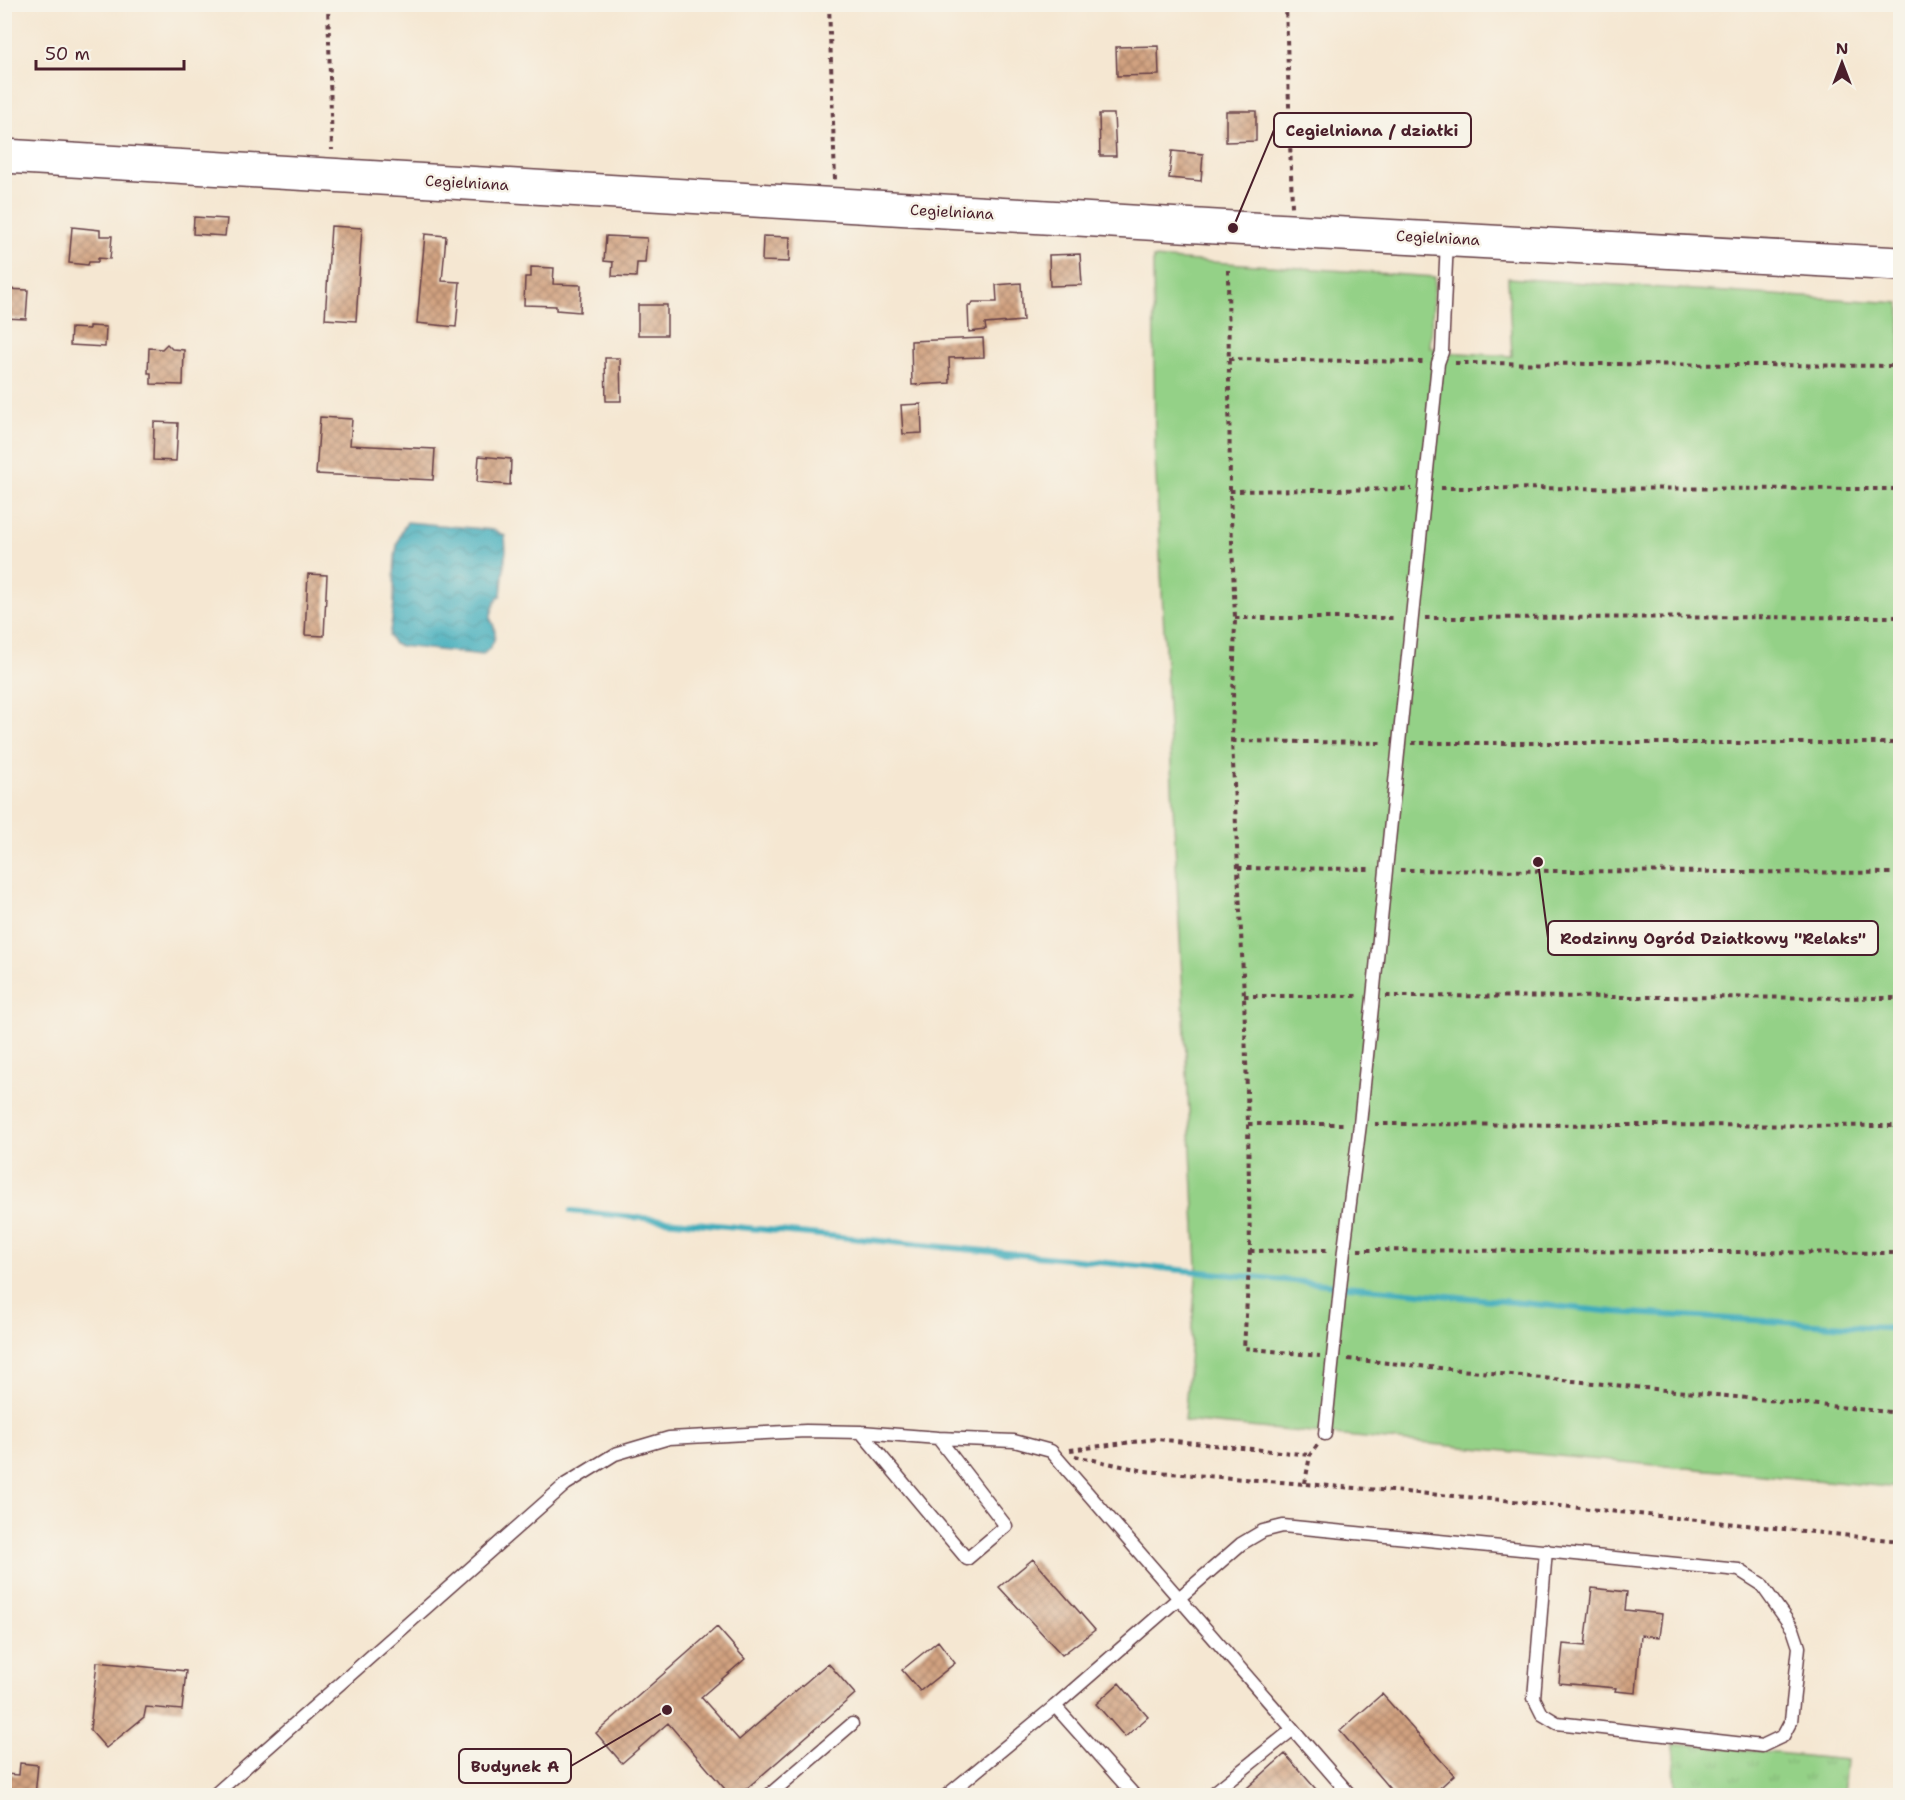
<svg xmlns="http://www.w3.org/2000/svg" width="1905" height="1800" font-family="'Shantell Sans',sans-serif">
<defs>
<pattern id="grass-tufts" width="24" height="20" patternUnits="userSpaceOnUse" patternTransform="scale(1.5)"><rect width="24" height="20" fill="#94d187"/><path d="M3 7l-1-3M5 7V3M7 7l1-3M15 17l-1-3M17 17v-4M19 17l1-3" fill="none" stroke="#81b375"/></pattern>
<pattern id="water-waves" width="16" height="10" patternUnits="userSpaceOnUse" patternTransform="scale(1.5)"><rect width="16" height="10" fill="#3eacbb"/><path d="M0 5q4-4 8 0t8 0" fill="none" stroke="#368b98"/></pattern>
<pattern id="building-cross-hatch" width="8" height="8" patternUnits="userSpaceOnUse" patternTransform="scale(1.5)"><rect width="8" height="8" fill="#d1a280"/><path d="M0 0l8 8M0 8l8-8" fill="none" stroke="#ac8369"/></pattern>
</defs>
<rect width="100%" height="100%" fill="#f7f3e8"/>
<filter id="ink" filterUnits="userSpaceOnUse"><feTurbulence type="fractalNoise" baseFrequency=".0167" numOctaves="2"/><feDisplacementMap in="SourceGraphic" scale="12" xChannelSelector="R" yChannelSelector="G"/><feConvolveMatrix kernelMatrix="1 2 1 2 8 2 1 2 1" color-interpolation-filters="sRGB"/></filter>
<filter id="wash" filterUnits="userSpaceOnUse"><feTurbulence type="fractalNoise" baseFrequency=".008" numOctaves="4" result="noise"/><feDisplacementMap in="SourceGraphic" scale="24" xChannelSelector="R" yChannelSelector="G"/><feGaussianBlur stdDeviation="1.35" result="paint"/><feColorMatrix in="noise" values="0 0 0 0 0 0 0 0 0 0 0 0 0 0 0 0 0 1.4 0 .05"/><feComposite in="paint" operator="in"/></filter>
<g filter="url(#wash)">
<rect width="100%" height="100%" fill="#f5e7d2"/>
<path fill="url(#grass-tufts)" stroke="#6f7859" stroke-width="1.5" d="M1674,1743L1846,1760L1843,1795H1675Z"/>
<path fill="#94d187" stroke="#6f7859" stroke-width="1.5" d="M1153,258L1435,277L1430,347L1442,352L1512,356L1508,278L1900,303V1488L1184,1421L1197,1267L1155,457Z"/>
<path fill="url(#water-waves)" stroke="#446673" stroke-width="1.5" d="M407,522L494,530L505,536L506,550L501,595L495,602L490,618C499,633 496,645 482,655L401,646L394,644L389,636C391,624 394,611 394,599C395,571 391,546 407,522Z"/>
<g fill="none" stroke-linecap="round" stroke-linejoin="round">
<path stroke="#3eacbb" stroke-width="6" d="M571,1211L1615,1312L1900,1329"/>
</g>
<g id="blocks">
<path fill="url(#building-cross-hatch)" d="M1158,46L1159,75L1117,76L1116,47Z
M1226,111H1256V141L1226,142Z
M1099,114H1114L1116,156H1100Z
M1172,151L1203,154L1201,181L1169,178Z
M194,217L227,219L225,236L193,234Z
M331,226L362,228L356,321L325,319Z
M72,227L100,230V236H112L110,259L98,258V262H89L88,265L69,263Z
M425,234L446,236L442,281L460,282L456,327L417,323Z
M606,236L647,238L645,263H637L636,277L612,276L613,262L604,261Z
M763,236L790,237L789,262L762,261Z
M1080,254L1082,285L1050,286L1049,255Z
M531,267L554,268L553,284L581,285L580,312L556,310V306L524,305L525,277H531Z
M1021,283L1023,321L985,324L986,330L969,332L968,306H971L973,302H997L996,285Z
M4,289L28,290L26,319L4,318Z
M638,305H667V335H638Z
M89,326L106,327L105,347L70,345L71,328L89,329Z
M983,338L984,357L949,358L950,383L912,385L911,341Z
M167,344L172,349L184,350L183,385L151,384V373H148L149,348L162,349Z
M605,358H620L621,401H606Z
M921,404L922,433L903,434L901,405Z
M320,417L352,419L350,445L435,449L433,480L316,474Z
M154,422L178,423L176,461L153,460Z
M479,456L511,459L510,485L477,482Z
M308,574L327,575L324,636L305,635Z
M1033,1559L1095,1630L1062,1655L999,1587Z
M1592,1588L1627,1592L1625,1610L1662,1614L1659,1637L1641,1635L1636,1693L1615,1691L1616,1688L1559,1683L1563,1644L1585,1646Z
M717,1627L745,1659L701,1697L739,1740L828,1663L855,1694L738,1796H731L668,1723L622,1763L596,1733Z
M938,1641L955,1663L920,1691L902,1670Z
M97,1662L186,1671L182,1710L146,1707L144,1717L106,1748L90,1730Z
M1119,1683L1148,1717L1125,1737L1096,1704Z
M1382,1694L1454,1775L1431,1796H1396L1340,1731Z
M1285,1754L1322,1796H1238Z
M20,1763L38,1765L35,1796H17V1794L4,1793V1774L19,1775Z"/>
</g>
</g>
<g filter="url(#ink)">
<use href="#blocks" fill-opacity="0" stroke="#643d44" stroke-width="1.5"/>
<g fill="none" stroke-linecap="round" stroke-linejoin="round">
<g stroke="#643d44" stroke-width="15">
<path id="lane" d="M861,1432L967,1559L1006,1526L938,1438
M1325,1434L1344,1250L1360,1124L1438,363L1442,352L1447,240
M1055,1706L1135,1796
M213,1796L566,1484L615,1454L669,1438L806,1431L861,1432L938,1438L1014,1441L1051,1451L1351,1796
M768,1796L852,1724
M946,1796L1055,1706L1241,1544L1263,1531L1283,1526L1739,1570L1761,1584L1793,1629L1799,1647L1791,1721L1783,1736L1762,1746L1557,1723L1542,1714L1534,1698L1546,1550
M1210,1796L1292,1730"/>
</g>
<g stroke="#643d44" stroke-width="36">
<path id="secondary" d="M4,156L1233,228L1900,264"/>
</g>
<path stroke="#643d44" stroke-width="4" stroke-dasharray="4.5 4.5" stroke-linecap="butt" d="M328,4L332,150
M829,4L835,180
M1286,4L1292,207
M1228,270L1230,491L1235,618L1232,741L1244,996L1248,1124L1250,1251L1244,1348L1320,1356
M1229,359L1423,362
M1455,363L1900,366
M1441,488L1900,489
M1230,491L1412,489
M1235,618H1396
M1425,618L1900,617
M1232,741L1384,743
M1412,743H1900
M1238,868L1372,869
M1400,870L1900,873
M1244,996H1358
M1386,996L1900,998
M1248,1124H1346
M1375,1124L1900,1126
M1358,1250L1900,1253
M1250,1251L1330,1250
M1348,1359L1900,1413
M1070,1450L1156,1439L1310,1455
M1075,1456L1145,1471L1503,1500L1900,1541
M1305,1483L1310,1455L1318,1444"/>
<use href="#lane" stroke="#fff" stroke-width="12"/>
<use href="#secondary" stroke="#fff" stroke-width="33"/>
</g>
</g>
<g text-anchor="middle" stroke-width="5" stroke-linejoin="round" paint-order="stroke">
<g font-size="15" fill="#4a1f2b" stroke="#f7f3e8">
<text transform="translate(467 183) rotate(3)" y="5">Cegielniana</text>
<text transform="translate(952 212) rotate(3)" y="5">Cegielniana</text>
<text transform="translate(1438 238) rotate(3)" y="5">Cegielniana</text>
</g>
</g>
<path fill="none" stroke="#4a1f2b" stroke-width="2" d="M1233 228L1274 130M1538 862L1548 938M667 1710L571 1766"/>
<g fill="#4a1f2b" stroke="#f7f3e8" stroke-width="2">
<circle cx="1233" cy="228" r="6"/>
<circle cx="1538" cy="862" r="6"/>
<circle cx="667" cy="1710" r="6"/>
</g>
<g fill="#f7f3e8" stroke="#4a1f2b" stroke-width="2">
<rect x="1274" y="113" width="197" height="34" rx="6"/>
<rect x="1548" y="921" width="330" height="34" rx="6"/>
<rect x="459" y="1749" width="112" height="34" rx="6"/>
</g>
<g font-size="16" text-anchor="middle" font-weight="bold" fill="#4a1f2b">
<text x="1372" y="136">Cegielniana / działki</text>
<text x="1713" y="944">Rodzinny Ogród Działkowy "Relaks"</text>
<text x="515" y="1772">Budynek A</text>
</g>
<rect width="1905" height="1800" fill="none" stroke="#f7f3e8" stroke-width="24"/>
<g transform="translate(1842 63)" stroke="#f7f3e8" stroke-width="4.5" paint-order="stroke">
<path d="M0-4.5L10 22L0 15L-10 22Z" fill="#4a1f2b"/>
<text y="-9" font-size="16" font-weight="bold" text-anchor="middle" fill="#4a1f2b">N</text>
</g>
<path d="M36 60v9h148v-9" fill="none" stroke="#4a1f2b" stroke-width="3"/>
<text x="45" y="60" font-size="18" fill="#4a1f2b" stroke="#f7f3e8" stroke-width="4.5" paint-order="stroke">50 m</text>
</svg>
